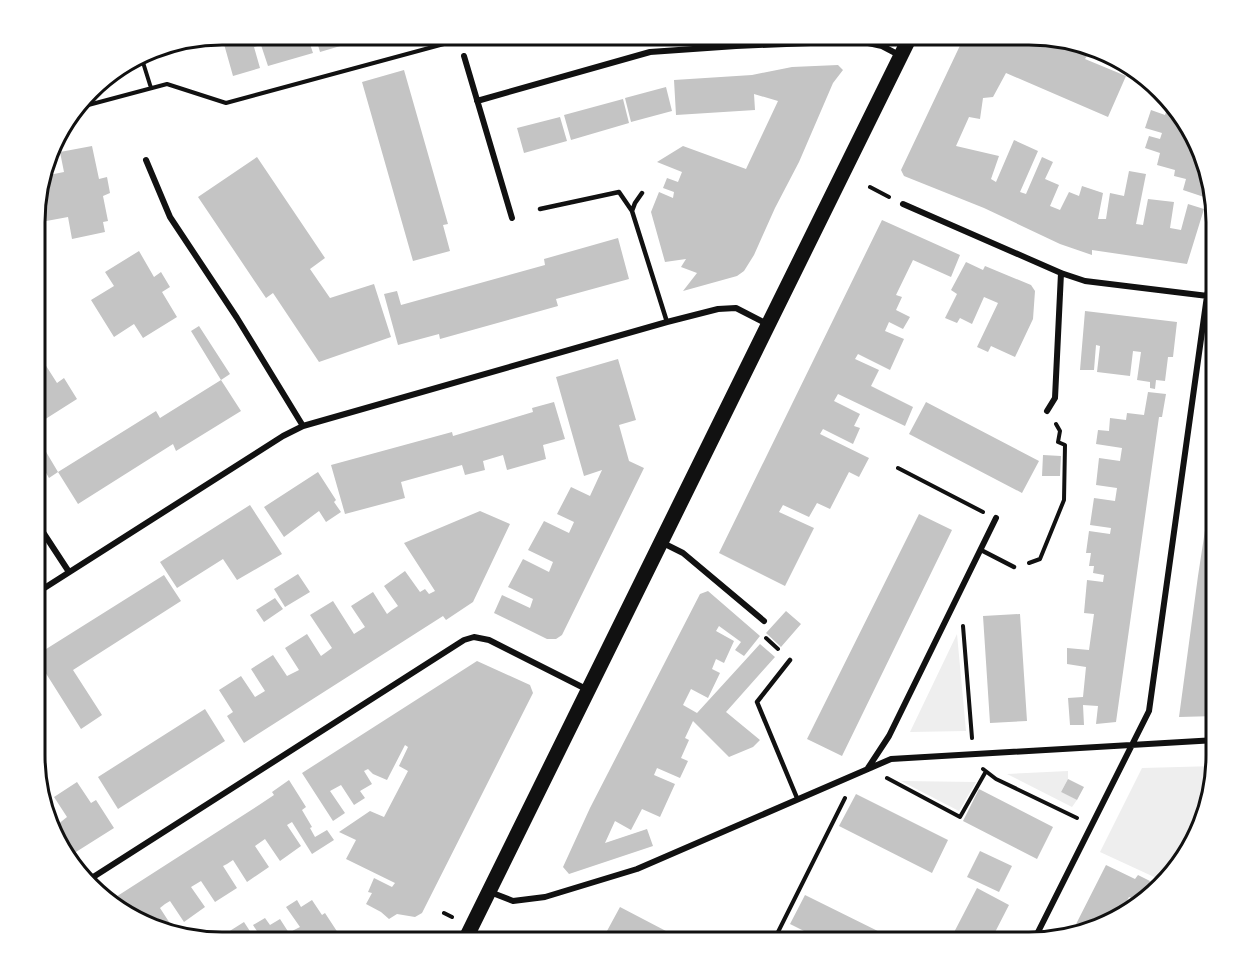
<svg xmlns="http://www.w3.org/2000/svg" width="1251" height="977" font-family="'Source Sans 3',sans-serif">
<rect width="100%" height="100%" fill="#fff"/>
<path fill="#eee" d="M957,634L966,731L910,732Z
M1216,766L1202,827L1170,879L1165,882L1100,852L1142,768Z
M1068,771V779L1061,792L1077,800L1072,807L1007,774Z
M901,781L976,782L959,811Z"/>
<path fill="#c4c4c4" d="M222,34L307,35L313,53L268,66L261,45L254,47L260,68L233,76L222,37L213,39L212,36Z
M315,35H363L364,39L320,52Z
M965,35H1041L1054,38L1052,43L1060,47L1064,41L1090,51L1085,59L1126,76L1108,117L1006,73L993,97L983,98L980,119L969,117L956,146L999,156L991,179L996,182L1014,140L1038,151L1020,192L1026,194L1042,157L1053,162L1045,179L1059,185L1050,206L1060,210L1069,192L1079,196L1082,186L1103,193L1098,219H1106L1110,193L1124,196L1129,171L1146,174L1136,224L1143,225L1148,199L1174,202L1170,228L1181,230L1188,204L1204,209L1187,264L1092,250V255L1060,244L984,208L904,176L901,170Z
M203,38L204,40L175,48L173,43Z
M838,65L843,70L833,83L799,162L775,208L754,255L744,271L737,276L683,291L697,273L681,267L686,259L665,262L651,212L659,192L673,198L674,192L663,188L667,178L678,182L682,172L657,162L683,146L746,169L778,101L754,94L755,110L676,115L674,80L752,75L792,67Z
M1129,67L1140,73L1137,81L1126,76Z
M404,70L448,224L443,225L450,251L413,261L362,82Z
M666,87L672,111L631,122L625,98Z
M623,99L629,123L571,140L564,115Z
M1169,103L1197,140L1207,179L1205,184L1208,186L1209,190L1207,198L1183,190L1186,179L1174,176L1175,170L1157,165L1160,153L1145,148L1149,136L1160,139L1162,133L1145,128L1151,110L1165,115Z
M560,117L567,141L524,153L517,128Z
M92,146L99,179L107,177L110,193L103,196L108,221L103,222L105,232L72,239L68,217L41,222L36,197L44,176L64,172L60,152Z
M257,157L325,258L310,269L330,298L374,284L391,337L319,362L273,293L266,298L198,197Z
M882,220L960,255L951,277L913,260L896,295L902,297L896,310L910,317L903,329L889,322L885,331L904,339L890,370L858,354L855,359L879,370L871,386L913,407L905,426L838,394L834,401L860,414L854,426L860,428L853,444L823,429L820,434L869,458L859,477L849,472L830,509L817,503L809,517L783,505L779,512L814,528L785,586L719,553Z
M618,238L629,279L556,299L558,306L440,339L439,334L398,345L384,294L397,291L401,305L545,265L544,259Z
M139,251L154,277L161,272L170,287L162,292L177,317L143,338L134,324L114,337L91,300L114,286L105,272Z
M966,262L983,270L985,266L1031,285L1035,291L1033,319L1015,357L991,346L988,352L977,347L998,303L984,297L972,324L960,318L957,323L945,318L957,294L951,290Z
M1085,311L1177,322L1173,357H1168L1165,381L1156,380L1155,389L1150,388V382L1137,380L1141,352L1133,351L1130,376L1097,372L1100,346L1096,345L1094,370H1080Z
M199,326L230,374L221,380L191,331Z
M36,350L57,383L64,378L77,399L36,425Z
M618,359L636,420L619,425L629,461L644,468L562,635L556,639H547L494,613L502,595L530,608L533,599L508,587L523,559L549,572L553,562L528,550L544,521L569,533L574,522L557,514L571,487L590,496L602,470L584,476L556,377Z
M221,380L241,411L176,451L173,444L78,504L58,472L156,411L160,418Z
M1148,392L1166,394L1162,417H1159L1116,722L1096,724L1098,706L1083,705L1084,725H1070L1068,698L1083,697L1086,667L1067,664V648L1089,650L1094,614L1084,613L1087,580L1103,582L1104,575L1093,573L1094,566H1089L1091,553H1086L1089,531L1110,534L1111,528L1090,525L1094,498L1115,501L1117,488L1096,485L1099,458L1120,461L1122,448L1096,444L1098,430L1109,431L1110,418L1126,420L1127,413L1144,415Z
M554,402L565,439L543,445L546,459L507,470L503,455L483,461L485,470L465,475L462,465L401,482L405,498L345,514L331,465L452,432L453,436L533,412L532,408Z
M926,402L1039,461L1022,493L909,434Z
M36,435L58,472L49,478L36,455Z
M1043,455L1061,456L1060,476H1042Z
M1215,465L1216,716L1179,717L1198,576Z
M318,472L336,500L334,502L341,512L326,522L319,511L284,537L264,507Z
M250,505L282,554L237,580L223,559L177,588L160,562Z
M480,511L510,524L473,602L446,620L443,616L244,743L227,716L233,712L219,690L241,676L255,697L265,691L251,669L273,655L287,676L299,670L285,648L307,634L321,656L332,648L310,615L333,601L354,634L365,627L351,606L373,592L387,614L392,610L398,606L384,586L405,571L420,592L425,589L429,594L435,591L404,543Z
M919,514L952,530L842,756L807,739Z
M298,574L310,592L285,607L274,589Z
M164,575L181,601L73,670L102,715L81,729L35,656Z
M708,591L760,636L744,656L735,650L741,642L719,626L716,631L734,641L724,663L716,659L712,669L720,673L708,698L691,689L683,705L697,713L760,644L775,657L726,712L760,740L753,747L729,757L693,721L685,738L689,740L681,758L688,761L680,778L657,768L654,775L675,784L660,817L642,809L631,830L615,821L605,843L647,829L653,846L569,874L563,867L590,808L700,594Z
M275,598L283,609L264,622L256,610Z
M786,611L801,624L781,647L766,633Z
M1020,614L1027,721L990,723L983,616Z
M477,661L530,685L533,693L422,913L415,917L397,914L389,919L381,912L366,904L372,893L368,892L374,878L392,887L395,883L346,859L356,840L339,832L370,811L384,817L408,771L399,766L408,747L405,745L387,780L373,774L368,769L364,771L372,784L360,791L365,798L354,805L341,785L330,791L345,813L333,821L302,773Z
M205,709L225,741L118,809L98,777Z
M1068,779L1084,787L1077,800L1061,792Z
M289,780L306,807L302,810L312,827L310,828L315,837L327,830L334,840L312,854L292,822L287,825L301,846L280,861L265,839L255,846L269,867L247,882L233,860L227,864L223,866L237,888L215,902L201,881L191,887L205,907L184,922L170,901L165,904L160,908L173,928L167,932L151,928L108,902L259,805L274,795L272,792Z
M77,782L91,803L96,800L114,828L68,857L54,838L46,810L57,825L67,817L54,797Z
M979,789L1053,827L1037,859L963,821Z
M856,794L948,840L932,873L839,826Z
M980,851L1012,866L999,892L967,877Z
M1106,865L1135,879L1138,875L1150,881L1142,899L1139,901L1129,897L1120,914L1101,928L1071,934Z
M977,888L1009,905L990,942H949Z
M805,895L900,942H826L790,924Z
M297,900L301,907L312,900L322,915L325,913L342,939L337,942H264L253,925L265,918L270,925L280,919L289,933L294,930L300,927L286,907Z
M620,907L687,942H601Z
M244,922L257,942H220L217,939Z"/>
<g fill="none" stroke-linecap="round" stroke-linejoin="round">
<path stroke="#111" stroke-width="4" d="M619,35L625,38
M465,38L478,35
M141,56L151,88
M77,108L167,84L226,103L455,41
M870,187L889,197
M898,468L983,512
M1029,563L1040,559L1064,500L1065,445L1058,442L1060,431L1056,424
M963,626L972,738
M766,638L778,649
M983,769L996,779L1077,818
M887,778L960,817L985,773
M444,913L452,917
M493,938L502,942
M773,942L845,798"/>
<path stroke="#111" stroke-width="4.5" d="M642,193L635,203L632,211L667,322
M540,209L619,192L632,211
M981,550L1014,567
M790,660L757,702L797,798"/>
<path stroke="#111" stroke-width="6" d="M464,56L512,218
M477,101L650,52L736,46L859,41L882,46L901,56
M146,160L170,217L237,318L303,426
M903,204L1061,273L1085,281L1216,297
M1047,411L1055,398L1061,273
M35,520L69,572
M661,542L683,553L764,621
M35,594L283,436L303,426L667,322L718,309L736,308L767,324
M868,768L889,736L996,518
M87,881L464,640L474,637L489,640L588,690
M490,892L513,901L545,897L637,869L891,759L1216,740
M1033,942L1149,711L1207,296L1216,249"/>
<path stroke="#111" stroke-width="15" d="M464,942L911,35"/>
</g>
<path d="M0 0H1251V977H0ZM222 45H1029A177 177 0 0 1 1206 222V755A177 177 0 0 1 1029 932H222A177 177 0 0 1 45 755V222A177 177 0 0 1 222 45Z" fill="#fff" fill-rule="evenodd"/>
<path fill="none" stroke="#111" stroke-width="3" d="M222 45H1029A177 177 0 0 1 1206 222V755A177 177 0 0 1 1029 932H222A177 177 0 0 1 45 755V222A177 177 0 0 1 222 45Z"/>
</svg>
